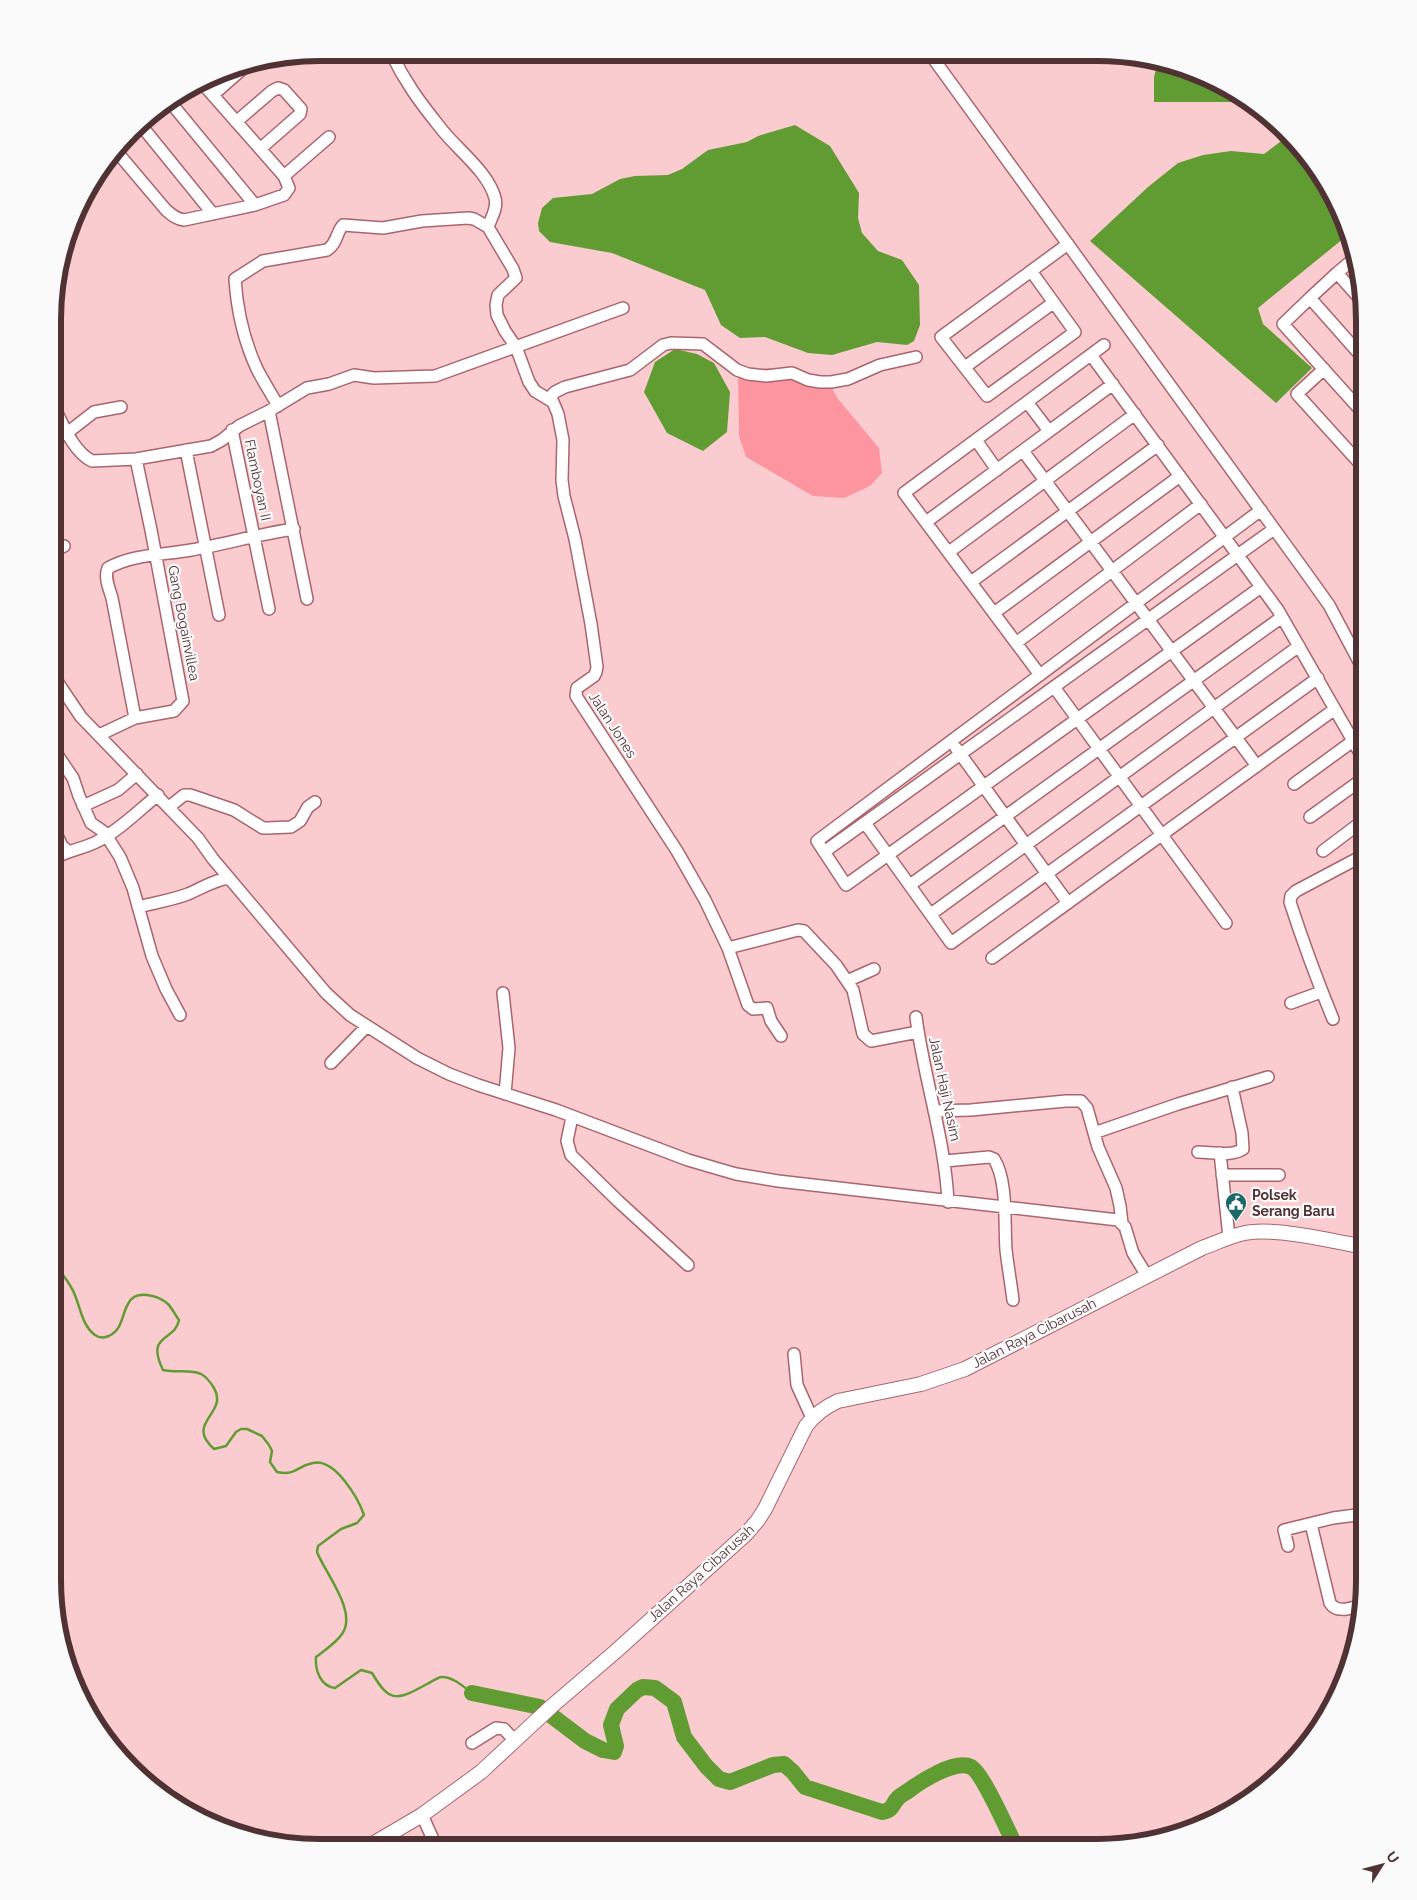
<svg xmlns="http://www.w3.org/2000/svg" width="1417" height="1900" font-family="Raleway,sans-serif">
<rect width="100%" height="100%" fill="#fbcccf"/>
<path fill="#fc959f" d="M769,368L827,379L838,399L879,448L882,473L870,486L844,498L813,496L746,457L739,436L738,371Z"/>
<path fill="#609c32" d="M1158,62L1200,73L1250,102H1154V77Z
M795,125L830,146L859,193L858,218L862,233L878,251L902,260L919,285L920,325L914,341L907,345L877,342L832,355L808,353L765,337L740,338L721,325L705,290L612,253L550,242L539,231L538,223L542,208L553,198L592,194L620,179L635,176L668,175L682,169L708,150L747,142L758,136Z
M1289,135L1298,144L1337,202L1349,234L1258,308L1263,324L1312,368L1276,403L1090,241L1148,187L1178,163L1203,155L1231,151L1264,154Z
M675,349L697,354L714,363L730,392L727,432L703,451L667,433L644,392L655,362Z"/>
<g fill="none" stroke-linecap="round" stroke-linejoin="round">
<path stroke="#609c32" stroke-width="2.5" d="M53,1262C59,1270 66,1278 71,1287C80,1301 80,1324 95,1335C99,1338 104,1338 109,1336C123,1329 121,1316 128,1304C135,1289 158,1295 168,1304C172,1308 175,1315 179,1320C175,1342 145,1333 163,1370C176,1373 191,1369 201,1374C207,1377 211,1383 214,1388C229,1414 184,1422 214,1449L226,1446L236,1432L241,1429H247L262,1436L269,1445L272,1451L270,1462L277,1472C297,1476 296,1466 313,1463C335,1458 358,1498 364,1515L357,1523L341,1529L318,1546L317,1552C325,1573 358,1612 342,1634C336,1643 325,1650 316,1657C315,1670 320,1686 335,1688L361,1670L372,1673C390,1704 398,1700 427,1684C431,1682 437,1678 441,1677C452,1676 464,1687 472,1693"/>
<path stroke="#609c32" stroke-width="16" d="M472,1693L540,1707L585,1741L603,1750L614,1752L616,1746L611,1725L617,1709L637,1690L643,1687L655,1688L674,1702L684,1737L706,1766L719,1779L730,1782L773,1765L784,1764L793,1772L805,1787L882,1812C893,1811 892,1804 898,1798C901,1795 905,1793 908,1791C920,1782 955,1759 971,1767C982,1772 1007,1829 1014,1843L1015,1847"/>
<g stroke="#aa656c" stroke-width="14">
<path id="minor" d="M391,53C405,82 419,101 439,126C455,148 488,171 495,198C498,208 491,218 488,227L513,269L516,278L498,295L496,305L497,315L505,331L516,347L529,382L535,391L553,402L558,414L563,440L562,480L564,496L575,539L591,624L597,667L596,672L594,676L577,688L576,696L677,851L705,900L728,948L748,1005L753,1009L767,1008L771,1021L781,1036
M930,54L1309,577L1329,605L1364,671
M213,95L247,65
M171,103L255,205
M236,122L272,91L278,88L284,90L301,109L300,114L260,149
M140,124L213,214
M117,152L166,210C172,215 176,219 184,220L255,205L284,195L289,188L284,176L203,84
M284,176L329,137
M1356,257L1337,273L1362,301
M1031,271L1075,332L987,396L941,337L1068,244
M1337,273L1310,298L1364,359
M1310,298L1283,324L1364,414
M1091,355L1278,610L1364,760
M965,367L1053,303
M1324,369L1297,394L1364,468
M549,398L555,392L565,387L630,370L663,345L671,343L703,344L737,370L748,374L766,376L792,373L808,380L820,382H831L848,379L880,365L916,357
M1027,402L1049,431
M278,406C271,393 263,381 257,369C244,341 237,310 235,279L263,261L327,250C337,244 336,233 343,225L383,228L422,221L468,218L474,219L488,227
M55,409C64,427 74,452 92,461L136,459L211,446L222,440L239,426L269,411L307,388L329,384L354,375L374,378L435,376L623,308
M269,411L307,599
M232,430L269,609
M55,438L67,433L94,412L121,407
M976,440L997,470
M186,450L219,615
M1023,451L1257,766
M1261,510L817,841L846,885L1261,587
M926,522L1113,384
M54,551L64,546
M949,552L1135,414
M971,582L1158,445
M994,613L1180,476
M1016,643L1201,504
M1040,675L904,493L1104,345
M54,677L81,717L198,838L213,859L326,993L350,1015L417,1058L449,1074L478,1085L556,1110L688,1160L736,1174L778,1181L1118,1220L1125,1227L1133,1253L1147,1276
M1054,687L1226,923
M135,718L112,598C109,588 104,577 108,568C133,554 164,555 191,550C226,544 259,534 294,529
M99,735L135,718L174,711L183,701L151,530L136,459
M956,748L1068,903
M54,750L73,778L79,796L91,823L104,832L120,857L133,888L152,956L166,989L180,1015
M1294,784L1353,741
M83,806L118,790L137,774
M169,807L184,795H190L234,810L263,828H267L291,827L300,821L308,807L315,802
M1310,817L1364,778
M865,823L951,943L1318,678
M54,829L62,846L69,852
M1323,851L1364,820
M824,852L1274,529
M54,859C67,850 84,849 98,841C120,830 139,810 158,795
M910,885L1282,617
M138,907C154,903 172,900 188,894C202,888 214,880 229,878
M931,914L1299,646
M728,948L798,930L804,931L836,965L853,990L863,1034L871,1041L918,1032
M992,958L1335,709
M847,981L874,969
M503,993L509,1048L505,1094
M1291,1003L1321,992
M916,1017C924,1079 945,1139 948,1202
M1333,1019C1317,980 1303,942 1290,902L1291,896L1296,891L1364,855
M331,1063L366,1027
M934,1111L971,1110L1066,1101H1081L1087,1108L1098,1147L1116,1188L1120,1206L1122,1223
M572,1117L567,1141L571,1155L618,1201L688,1265
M1094,1133L1178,1104L1268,1077
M1198,1152C1212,1152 1231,1157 1243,1149L1242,1133L1232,1087
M1220,1153L1229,1237
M945,1161L989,1157L994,1159C1008,1181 1004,1224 1006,1250C1008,1267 1011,1284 1013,1300
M1222,1175H1279
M794,1354L797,1385L812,1418
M1311,1524L1330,1603C1337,1614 1351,1608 1362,1605
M1288,1546L1284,1530L1333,1518L1364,1514
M472,1743L496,1728L504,1729L515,1741
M422,1815L436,1846"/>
</g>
<g stroke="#aa656c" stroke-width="16">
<path id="major" d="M371,1845L422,1815L481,1772L552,1706L615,1652L746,1534L758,1520L765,1509L806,1426C815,1414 825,1407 838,1401L921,1384L965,1369L1202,1248C1216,1243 1230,1236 1245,1233C1275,1227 1333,1241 1364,1247"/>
</g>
<use href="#minor" stroke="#fff" stroke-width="11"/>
<use href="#major" stroke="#fff" stroke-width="14"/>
</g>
<defs>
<g id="civic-pin" transform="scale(1.125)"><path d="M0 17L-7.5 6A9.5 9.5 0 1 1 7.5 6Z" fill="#1c6969" stroke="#fafafa"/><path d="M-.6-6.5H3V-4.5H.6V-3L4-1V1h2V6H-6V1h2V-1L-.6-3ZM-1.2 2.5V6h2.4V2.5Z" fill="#fff"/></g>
</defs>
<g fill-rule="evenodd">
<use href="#civic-pin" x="1236" y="1203"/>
</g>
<g text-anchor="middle" stroke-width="4.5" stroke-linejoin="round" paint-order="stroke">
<g font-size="14" fill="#503235" stroke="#fafafa">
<text transform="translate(258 480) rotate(78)" y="5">Flamboyan II</text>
<text transform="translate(184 623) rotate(79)" y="5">Gang Bogainvillea</text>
<text transform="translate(613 725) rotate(57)" y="5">Jalan Jones</text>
<text transform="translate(945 1089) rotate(78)" y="5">Jalan Haji Nasim</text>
<text transform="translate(1034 1333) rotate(-27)" y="5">Jalan Raya Cibarusah</text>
<text transform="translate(701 1573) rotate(-42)" y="5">Jalan Raya Cibarusah</text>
</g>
<g font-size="14" font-weight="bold" fill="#503235" stroke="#fafafa" text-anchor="start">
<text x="1252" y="1200">Polsek<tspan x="1252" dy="16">Serang Baru</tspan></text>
</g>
</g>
<path d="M0 0H1417V1900H0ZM320 61H1097A259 259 0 0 1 1356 320V1580A259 259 0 0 1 1097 1839H320A259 259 0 0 1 61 1580V320A259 259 0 0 1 320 61Z" fill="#fafafa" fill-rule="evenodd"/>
<path fill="none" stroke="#503235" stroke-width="6" d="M320 61H1097A259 259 0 0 1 1356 320V1580A259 259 0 0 1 1097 1839H320A259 259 0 0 1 61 1580V320A259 259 0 0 1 320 61Z"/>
<g transform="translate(1382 1865) rotate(54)" stroke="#fafafa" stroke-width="4" paint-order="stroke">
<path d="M0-4L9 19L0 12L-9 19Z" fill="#503235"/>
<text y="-8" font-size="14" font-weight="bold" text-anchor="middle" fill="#503235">U</text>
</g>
</svg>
